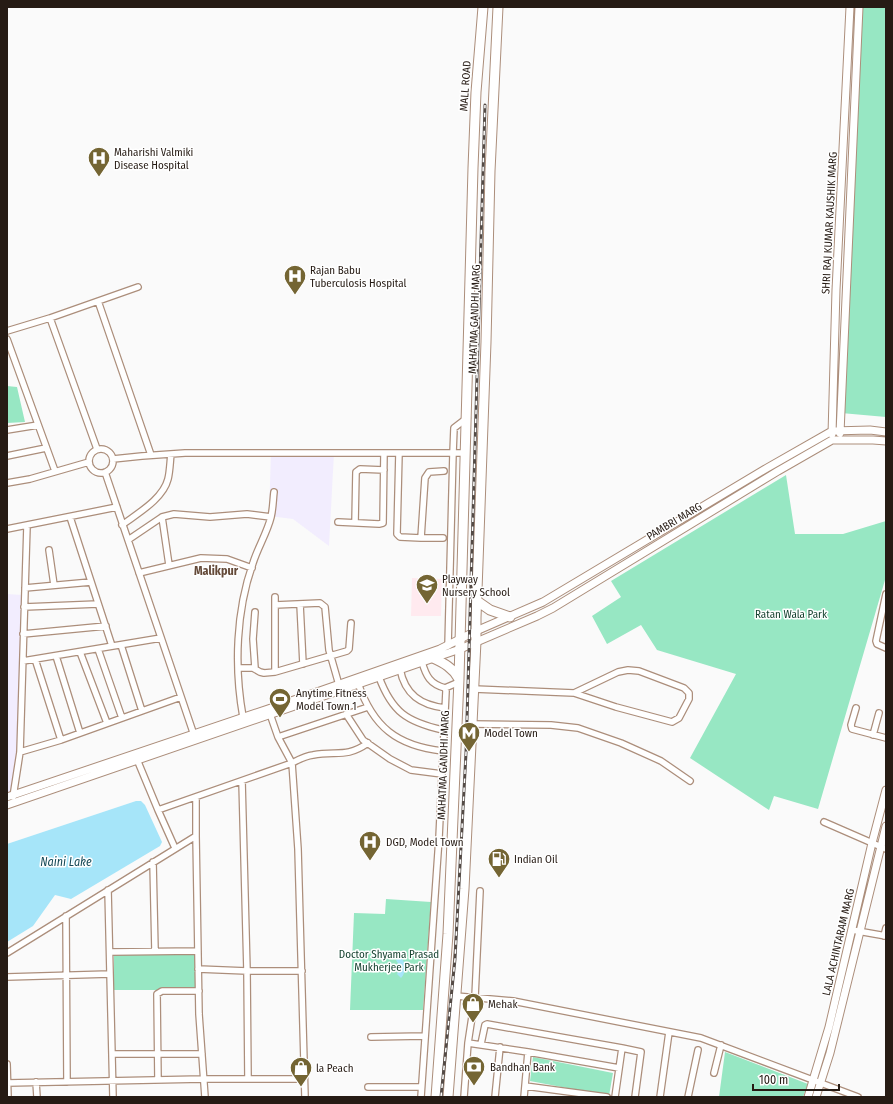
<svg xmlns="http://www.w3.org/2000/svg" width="893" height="1104" font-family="'Fira Sans Condensed',sans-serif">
<rect width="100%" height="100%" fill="#fafafa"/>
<path fill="#f2edfe" d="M271,452L334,453L329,546L293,519L269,516Z
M7,594L22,595L16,790L7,793Z"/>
<path fill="#ffeaef" d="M412,578L442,579L441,616H411Z"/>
<path fill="#97e7c3" d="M860,7H886V417L841,413Z
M7,386L17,387L25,422L7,423Z
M786,475L795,534H843L886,521V573L885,580L818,809L774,796L769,810L690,758L736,674L657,650L641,625L607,644L592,616L621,597L611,581Z
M386,899L431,902L423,1010H350L354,913L385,914Z
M196,953V990H114V954Z
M725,1052L808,1084L803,1097H719Z
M533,1057L613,1073L609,1096L530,1081Z"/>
<path fill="#a6e5f9" d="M136,801H141L145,805L162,842L160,846L71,899L55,895L33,926L7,942V844Z
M400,956C406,963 407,971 401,978L397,974L400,967L396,960Z"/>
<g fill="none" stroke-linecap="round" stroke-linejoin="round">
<g stroke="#ac8e7b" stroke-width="8">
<path id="minor" d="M98,301L151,455
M50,318L97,449
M7,331L50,318L138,287
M7,339L55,471
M7,430L38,425
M89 461a12 12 0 1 1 24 0a12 12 0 1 1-24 0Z
M399,453L397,534L400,537L421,538H443
M7,456L46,448
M113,459L142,456L185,453H453L454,428L467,418
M105,472L195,738
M7,483L30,479L89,462
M70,517L112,646
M162,517L169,565
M338,522L379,524L383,523L384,453
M355,523L356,472L360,469L384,470
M122,525C138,513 163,499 168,479C170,471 170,462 171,454
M7,529L117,507
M421,538L425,478L429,472L444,471
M128,540L162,517L174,514L210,517L247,514L271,517
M49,550L54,585
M139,573L201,558L227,559L252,568
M25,588L91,582
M886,594L876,641L877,644L886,648
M275,597V605
M300,604L303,664
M24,607L98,604
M23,634L106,626
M121,645L142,711
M448,646L453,453H466
M98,649L122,718
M80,652L107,723
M56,656L80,733
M35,659L61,740
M23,661L161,638
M239,668H253L260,672L264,673L275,672
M255,668L253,639L255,612
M400,669C405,695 421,705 445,708
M379,677C392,712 407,722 443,730
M358,683C373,727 397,746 443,751
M339,685L329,650L325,607L320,603L275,605V672L347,651L349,649L351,623
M445,688L459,682
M474,689L574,693L618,672L628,670L639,671L684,688L689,693V699L679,718L672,722L616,707L574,693
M856,708L851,725L852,729L886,738
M270,714L278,737L292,763L298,849L305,1097
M346,714L363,740L390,759L411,770L442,774
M243,717C234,667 236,611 253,563C258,547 267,533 271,517C273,509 273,500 274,492
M472,724L551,725L578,728L621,743L661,761L690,781
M873,735L879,713
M278,737L368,707
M20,752L61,740L181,697
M136,757L158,810
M242,781L247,971H302
M13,797L20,752L27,526
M824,822L886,849
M196,836L199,1014L205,1097
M175,848L158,810L292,763C298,760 305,756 313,755C336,750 345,759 368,743
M153,862L155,951
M108,890L113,1097
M66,916L67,1082
M852,930L886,936
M884,936L886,928
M110,952L198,951
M7,953L196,836V797
M198,969L247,971L248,1079
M7,977L110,974
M456,996L513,1001L701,1038L858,1097
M371,1037L424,1036
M468,1043L528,1052L524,1097
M481,1044L485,1025L487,1024L622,1048L615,1097
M622,1048L641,1052L635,1097
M528,1052L619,1068
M112,1054H202
M7,1064L8,1097
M714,1073L721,1045
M158,1080L157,994L162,991H199
M36,1082L37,1097
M7,1083L203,1079H304
M525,1086L607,1097
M368,1087H421
M421,1097L439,838L446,691L445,688C430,684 426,676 422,662
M464,1097L468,1043L475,997L480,891
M495,1097L500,1047
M660,1097L669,1032
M688,1097L698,1050"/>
</g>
<g stroke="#ac8e7b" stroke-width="9">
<path id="tertiary" d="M840,433L859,7
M832,434L836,290L850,7
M7,797L268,709L440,649L476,631L543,602L767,468L832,431L870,430L886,432
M7,805L460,649L537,616L553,608L778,471L832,440H873L886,441
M808,1097L829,1027L872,843L886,790
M816,1097L830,1053L886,826"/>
</g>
<g stroke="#ac8e7b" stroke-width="11">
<path id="primary" d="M477,601L490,610L510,617
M433,658C444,663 453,668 459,679
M436,1097L448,934L459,679L473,168L476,92L483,7
M448,1097L464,889L476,641V618L486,342L490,171L498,7"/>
</g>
<use href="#minor" stroke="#fff" stroke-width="5.5"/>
<use href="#tertiary" stroke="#fff" stroke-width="7"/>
<use href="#primary" stroke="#fff" stroke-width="9"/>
<g stroke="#544b46" stroke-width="3">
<path id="rail" d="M441,1097L455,959L466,753L485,105"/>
</g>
<use href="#rail" stroke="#fff" stroke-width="1.5" stroke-dasharray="4.5" stroke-linecap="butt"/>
</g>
<defs>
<g id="hospital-pin" transform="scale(1.15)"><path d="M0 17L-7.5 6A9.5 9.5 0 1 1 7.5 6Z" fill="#746533" stroke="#fff"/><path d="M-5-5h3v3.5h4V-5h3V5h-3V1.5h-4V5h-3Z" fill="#fff"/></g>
<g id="school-pin" transform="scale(1.15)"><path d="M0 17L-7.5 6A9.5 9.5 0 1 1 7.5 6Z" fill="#746533" stroke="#fff"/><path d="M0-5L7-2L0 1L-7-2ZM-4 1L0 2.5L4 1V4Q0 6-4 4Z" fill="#fff"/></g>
<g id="stadium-pin" transform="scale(1.15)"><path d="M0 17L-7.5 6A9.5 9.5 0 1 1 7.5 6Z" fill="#746533" stroke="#fff"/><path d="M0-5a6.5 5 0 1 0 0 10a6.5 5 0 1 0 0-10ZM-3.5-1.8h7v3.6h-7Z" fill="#fff"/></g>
<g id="metro-pin" transform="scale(1.15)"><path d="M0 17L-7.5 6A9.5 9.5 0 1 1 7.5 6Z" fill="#746533" stroke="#fff"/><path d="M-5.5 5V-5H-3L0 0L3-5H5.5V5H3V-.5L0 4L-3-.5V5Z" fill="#fff"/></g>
<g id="fuel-pin" transform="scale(1.15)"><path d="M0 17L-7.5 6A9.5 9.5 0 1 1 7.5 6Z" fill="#746533" stroke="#fff"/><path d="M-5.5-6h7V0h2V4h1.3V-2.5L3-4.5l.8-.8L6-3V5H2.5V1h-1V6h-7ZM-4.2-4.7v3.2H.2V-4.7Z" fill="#fff"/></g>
<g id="shop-pin" transform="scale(1.15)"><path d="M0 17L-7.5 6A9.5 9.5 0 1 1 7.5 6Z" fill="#746533" stroke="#fff"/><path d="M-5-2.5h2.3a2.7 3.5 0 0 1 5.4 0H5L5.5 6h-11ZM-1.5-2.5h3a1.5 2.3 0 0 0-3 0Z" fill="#fff"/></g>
<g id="bank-pin" transform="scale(1.15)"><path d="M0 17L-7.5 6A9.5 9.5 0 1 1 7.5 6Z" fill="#746533" stroke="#fff"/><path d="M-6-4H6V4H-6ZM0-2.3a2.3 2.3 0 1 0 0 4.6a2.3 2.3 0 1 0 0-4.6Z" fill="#fff"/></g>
</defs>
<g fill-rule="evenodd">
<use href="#hospital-pin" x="99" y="158"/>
<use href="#hospital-pin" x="295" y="276"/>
<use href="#school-pin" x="427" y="585"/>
<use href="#stadium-pin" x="280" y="699"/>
<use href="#metro-pin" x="469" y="733"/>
<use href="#hospital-pin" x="370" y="842"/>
<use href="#fuel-pin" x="499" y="859"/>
<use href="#shop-pin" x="473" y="1004"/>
<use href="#bank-pin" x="474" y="1067"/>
<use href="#shop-pin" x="301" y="1068"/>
</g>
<g text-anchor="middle" stroke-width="3" stroke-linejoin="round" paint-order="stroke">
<g font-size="11" fill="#261b14" stroke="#fff">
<text transform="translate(465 86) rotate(-86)" y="4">MALL ROAD</text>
<text transform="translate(829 223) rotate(-87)" y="4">SHRI RAJ KUMAR KAUSHIK MARG</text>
<text transform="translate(474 319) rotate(-88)" y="4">MAHATMA GANDHI MARG</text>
<text transform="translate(674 521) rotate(-31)" y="4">PAMBRI MARG</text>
<text transform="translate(443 765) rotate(-88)" y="4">MAHATMA GANDHI MARG</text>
<text transform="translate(838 942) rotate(-77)" y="4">LALA ACHINTARAM MARG</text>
</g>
<g font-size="11" fill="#261b14" stroke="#fff" text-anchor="start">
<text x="114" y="156">Maharishi Valmiki<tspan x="114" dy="13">Disease Hospital</tspan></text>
<text x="310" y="274">Rajan Babu<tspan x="310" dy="13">Tuberculosis Hospital</tspan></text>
<text x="442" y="583">Playway<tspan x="442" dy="13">Nursery School</tspan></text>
<text x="296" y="697">Anytime Fitness<tspan x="296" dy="13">Model Town 1</tspan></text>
<text x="484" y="737">Model Town</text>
<text x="386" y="846">DGD, Model Town</text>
<text x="514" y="863">Indian Oil</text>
<text x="488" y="1008">Mehak</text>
<text x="490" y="1071">Bandhan Bank</text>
<text x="316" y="1072">la Peach</text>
</g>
<g font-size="11" fill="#184432" stroke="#fff">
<text x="791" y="618">Ratan Wala Park</text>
<text x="389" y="958">Doctor Shyama Prasad<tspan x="389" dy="13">Mukherjee Park</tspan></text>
</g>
<g font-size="12" font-weight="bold" fill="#644a39" stroke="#fff">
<text x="216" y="575">Malikpur</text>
</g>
<g font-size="12" font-style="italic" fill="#144856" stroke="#fff">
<text x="66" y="866">Naini Lake</text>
</g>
</g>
<rect width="893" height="1104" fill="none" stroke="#261b14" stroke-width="16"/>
<path d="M753 1084v6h86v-6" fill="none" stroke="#261b14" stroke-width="2"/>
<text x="759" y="1084" font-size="12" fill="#261b14" stroke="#ffffff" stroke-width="3" paint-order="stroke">100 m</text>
</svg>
